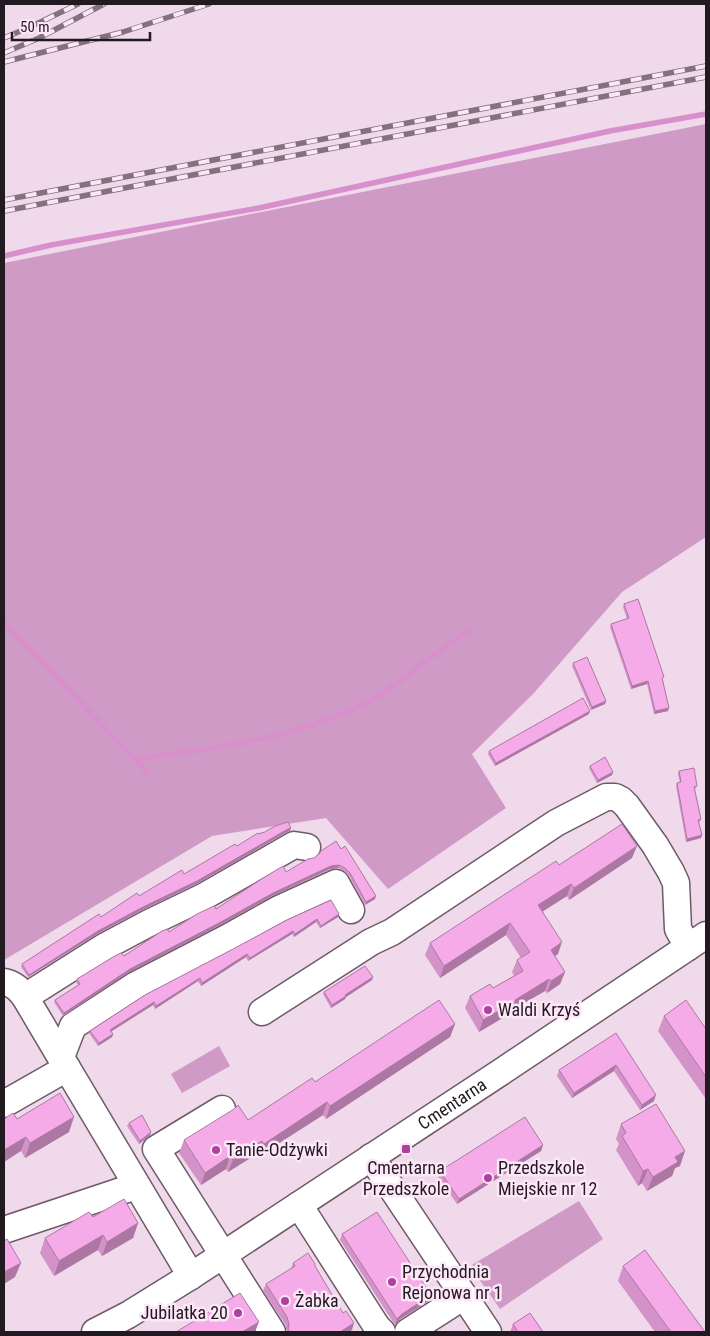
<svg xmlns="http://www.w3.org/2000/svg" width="710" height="1336" font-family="'Roboto Condensed',sans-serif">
<rect width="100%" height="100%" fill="#efd9ea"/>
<path fill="#cf9ac5" d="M706,124V537L622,592L533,694L472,754L506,808L388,889L326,818L212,836L4,960V263Z
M219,1046L230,1066L182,1093L171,1074Z
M579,1201L603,1239L500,1309L470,1266Z"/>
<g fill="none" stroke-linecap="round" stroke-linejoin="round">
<path stroke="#d890cc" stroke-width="5.5" d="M4,256L51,245L259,208L610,131L706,114
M4,622L147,772
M135,759C215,748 297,739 369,701C405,682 433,651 469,632"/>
<g stroke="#6e5b6a" stroke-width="29">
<g id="minor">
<path d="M4,982C14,984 19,989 25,997L67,1068"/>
<path d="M25,997L104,947L149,923L203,897L294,845L307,847"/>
<path d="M262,1012L371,942L392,932L556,823L606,797H615L621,800L627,806L655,845L671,872L676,883L678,929L688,947"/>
<path d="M61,1057L73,1026L136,985L225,939L279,909L336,883L351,910"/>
<path d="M4,1104L67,1068L191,1276"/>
<path d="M222,1109L156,1149L272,1332"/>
<path d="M371,1157L488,1332"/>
<path d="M299,1205L377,1327L382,1332"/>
<path d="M4,1230L136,1186"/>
<path id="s1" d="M95,1332L128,1315L191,1276L504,1070L706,935"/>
<path d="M408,1332L464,1296"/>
</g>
</g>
<use href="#minor" stroke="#fff" stroke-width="26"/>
<g stroke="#81727e" stroke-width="5.5">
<path id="rail" d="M4,38L30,27L78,4
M4,53L39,38L104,4
M4,62L123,32L209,4
M4,200L706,66
M4,211L706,77"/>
</g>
<use href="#rail" stroke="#fde6f8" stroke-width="4" stroke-dasharray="11" stroke-linecap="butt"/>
</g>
<path fill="#d493c8" d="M624,604L663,680L668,711L654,714L647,684L631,689L610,627L611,624L627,619L623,607Z
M573,663L606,701L605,704L591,710L572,666Z
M589,714L495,766L488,754L489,751Z
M590,766L613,772L612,775L597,783L589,768Z
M679,771L697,786L696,788L695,789L701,819L700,822H699L702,835L701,838L686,842L676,786L677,783H680L678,774Z
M290,831L287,832L196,884L142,910L97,934L28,977L21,967L22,964L101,917L139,896L184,874L259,834L263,833Z
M336,841L375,899L365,905L349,876L344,871L338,868L330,869L272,896L218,926L129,972L63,1016L54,1002L55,1000L78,985L76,982L77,979L314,858Z
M632,858L569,900L567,896L543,911L558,954L555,956L565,972L560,984L547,993L545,991L512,1010L511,1013L479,1032L465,1008L470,996L493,988L514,976L512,972L517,960L521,958L506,935L440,978L425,955L430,943L559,865Z
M339,914L338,917L320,928L316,922L294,937L292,934L248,961L246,957L201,986L198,981L155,1009L153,1005L111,1031L113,1034L112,1037L98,1046L89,1033L90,1031L287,920Z
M373,977L372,980L346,997L345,999L331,1008L323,994L324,992Z
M664,1016L706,1029V1099L658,1031Z
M455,1024L450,1037L326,1119L323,1115L259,1156L257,1154L228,1172L226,1169L201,1185L179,1153L184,1140L248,1120L315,1082Z
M616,1033L654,1101L640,1110L614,1071L572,1098L557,1076L559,1070Z
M17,1119L69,1132L25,1158L21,1151Z
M129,1123L151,1132L150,1135L139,1144L127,1126Z
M621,1124L680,1166L675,1168L672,1176L647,1191L642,1183L638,1186L616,1150L619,1144L616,1139Z
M543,1145L541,1151L457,1204L438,1177L440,1171Z
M93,1217L138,1223L133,1238L102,1256L98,1250L54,1276L40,1253L45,1238Z
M342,1234L431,1295L429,1301L400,1319L395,1325L340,1240Z
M293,1263L315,1266L352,1330L348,1332H287L285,1324L263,1291L266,1284L291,1269Z
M623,1266L705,1332H655L618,1281Z
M513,1324L543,1332H510Z"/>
<path fill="#ac78a3" d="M648,681L647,684L631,689L632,686Z
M606,701L605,704L591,710L592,707Z
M669,708L668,711L654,714L655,711Z
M590,711L589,714L495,766L496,763Z
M613,772L612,775L597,783L598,780Z
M291,828L290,831L287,832L196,884L142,910L97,934L28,977L29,975L98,931L288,829Z
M702,835L701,838L686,842L687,839Z
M637,846L632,858L569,900L574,888Z
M339,865L338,868L330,869L272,896L218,926L129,972L63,1016L64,1013L130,969L273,893L331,866Z
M571,884L567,896L534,917L538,905Z
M376,896L375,899L365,905L366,902Z
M339,914L338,917L320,928L321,926Z
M317,919L316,922L294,937L295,934Z
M510,923L506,935L440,978L444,966Z
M293,931L292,934L248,961L250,958Z
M562,942L558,954L546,962L551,950Z
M247,954L246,957L201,986L202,983Z
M565,972L560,984L547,993L551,981Z
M373,977L372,980L346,997L345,999L331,1008L332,1005L345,995Z
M200,978L198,981L155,1009L156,1006Z
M549,979L545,991L512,1010L511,1013L479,1032L483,1020Z
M154,1002L153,1005L109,1033L110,1030Z
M455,1024L450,1037L326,1119L330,1106Z
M113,1034L112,1037L98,1046L99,1043Z
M616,1065L614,1071L572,1098L574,1093Z
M656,1095L654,1101L640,1110L642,1105Z
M327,1102L323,1115L259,1156L264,1144Z
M74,1117L69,1132L25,1158L30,1143Z
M151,1132L150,1135L139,1144L140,1141Z
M26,1137L21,1151L4,1162V1150Z
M262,1141L257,1154L228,1172L233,1160Z
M543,1145L541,1151L457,1204L459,1199Z
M685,1151L680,1166L675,1168L672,1176L647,1191L653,1177L675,1157Z
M230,1156L226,1169L201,1185L205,1173Z
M648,1169L642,1183L638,1186L643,1171Z
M138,1223L133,1238L102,1256L107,1242Z
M103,1235L98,1250L54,1276L59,1261Z
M21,1263L15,1277L4,1284V1272Z
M431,1295L429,1301L400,1319L395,1325L397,1319L402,1314Z
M259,1322L255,1332H242Z
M354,1323L352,1330L348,1332H340Z"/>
<path fill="#f6abe9" stroke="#ac78a3" d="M638,599L664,677L662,678L669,708L655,711L648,681L632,686L611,624L629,618L624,604Z
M587,657L606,701L592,707L573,663Z
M583,698L590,711L496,763L489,751Z
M605,757L613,772L598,780L590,766Z
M694,768L697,786L694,787L701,819L698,820L702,835L687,839L677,783L681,782L679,771Z
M288,822L291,828L288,829L197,881L143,907L98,931L29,975L22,964L99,914L101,917L137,893L139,896L182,870L184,874L235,844L237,846L258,833L259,834L263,832V833L275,826Z
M622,824L637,846L574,888L571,884L538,905L562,942L551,950L565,972L551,981L549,979L515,1000L516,1001L483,1020L470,996L490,984L493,988L523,971L517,960L530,952L510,923L444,966L430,943L556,861L559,865Z
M336,841L341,849L345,846L376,896L366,902L350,873L345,868L339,865L331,866L273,893L219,923L130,969L64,1013L55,1000L80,984L77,979L113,957L121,953L124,956L162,931L167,929L169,932L197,914L214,906L216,909L260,880L283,866L286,872L308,859L314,858L319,854L321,851Z
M331,900L339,914L321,926L317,919L295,934L293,931L250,958L247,954L202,983L200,978L156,1006L154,1002L110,1030L113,1034L99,1043L90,1031L145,995L233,949L287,920Z
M365,966L373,977L345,995L346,996L332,1005L324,992Z
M439,1000L455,1024L330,1106L327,1102L264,1144L262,1141L233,1160L230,1156L205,1173L184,1140L234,1109L238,1105L248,1120L312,1078L315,1082Z
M686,1000L706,1029V1077L664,1016Z
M616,1033L656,1095L642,1105L616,1065L574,1093L559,1070Z
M60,1093L74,1117L30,1143L26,1137L4,1150V1119L13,1113L17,1119Z
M656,1104L685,1151L675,1157L678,1162L653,1177L648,1169L643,1171L622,1136L626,1133L621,1124Z
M142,1115L151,1132L140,1141L129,1123Z
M525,1117L543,1145L459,1199L440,1171Z
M124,1199L138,1223L107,1242L103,1235L59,1261L45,1238L89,1212L93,1217Z
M377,1212L431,1295L402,1314L397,1319L342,1234Z
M7,1239L21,1263L4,1272V1241Z
M645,1250L705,1332H671L623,1266Z
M308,1253L315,1264V1266L343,1313L346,1311L354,1323L340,1332H290L288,1329L289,1324L287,1317L266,1284L295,1266L293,1263Z
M240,1293L259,1322L242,1332H176Z
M530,1313L543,1332H518L513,1324Z"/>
<g fill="#ae41a0" stroke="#fde6f8" stroke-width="2">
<circle cx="488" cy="1010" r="5"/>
<rect x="401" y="1144" width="10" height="10" rx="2.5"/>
<circle cx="216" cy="1150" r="5"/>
<circle cx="488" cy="1178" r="5"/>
<circle cx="392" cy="1282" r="5"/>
<circle cx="285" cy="1301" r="5"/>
<circle cx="238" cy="1313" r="5"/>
</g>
<g text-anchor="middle" stroke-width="5" stroke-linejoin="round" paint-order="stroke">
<g font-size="18" fill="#221a21" stroke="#fde6f8" text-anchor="start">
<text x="498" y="1016">Waldi Krzyś</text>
<text x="226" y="1156">Tanie-Odżywki</text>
<text x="406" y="1174" text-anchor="middle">Cmentarna<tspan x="406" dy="21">Przedszkole</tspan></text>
<text x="498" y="1174">Przedszkole<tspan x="498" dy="21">Miejskie nr 12</tspan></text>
<text x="402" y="1278">Przychodnia<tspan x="402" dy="21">Rejonowa nr 1</tspan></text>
<text x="295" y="1307">Żabka</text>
<text x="228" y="1319" text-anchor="end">Jubilatka 20</text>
</g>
<g font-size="18" fill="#221a21" stroke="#fde6f8">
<text dy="6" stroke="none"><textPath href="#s1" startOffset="424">Cmentarna</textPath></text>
</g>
</g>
<rect width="710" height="1336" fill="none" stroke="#221a21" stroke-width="10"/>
<path d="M12 32v8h138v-8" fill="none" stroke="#221a21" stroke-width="2.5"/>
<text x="20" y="32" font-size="15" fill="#221a21" stroke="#fde6f8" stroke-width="4" paint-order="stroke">50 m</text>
</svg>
